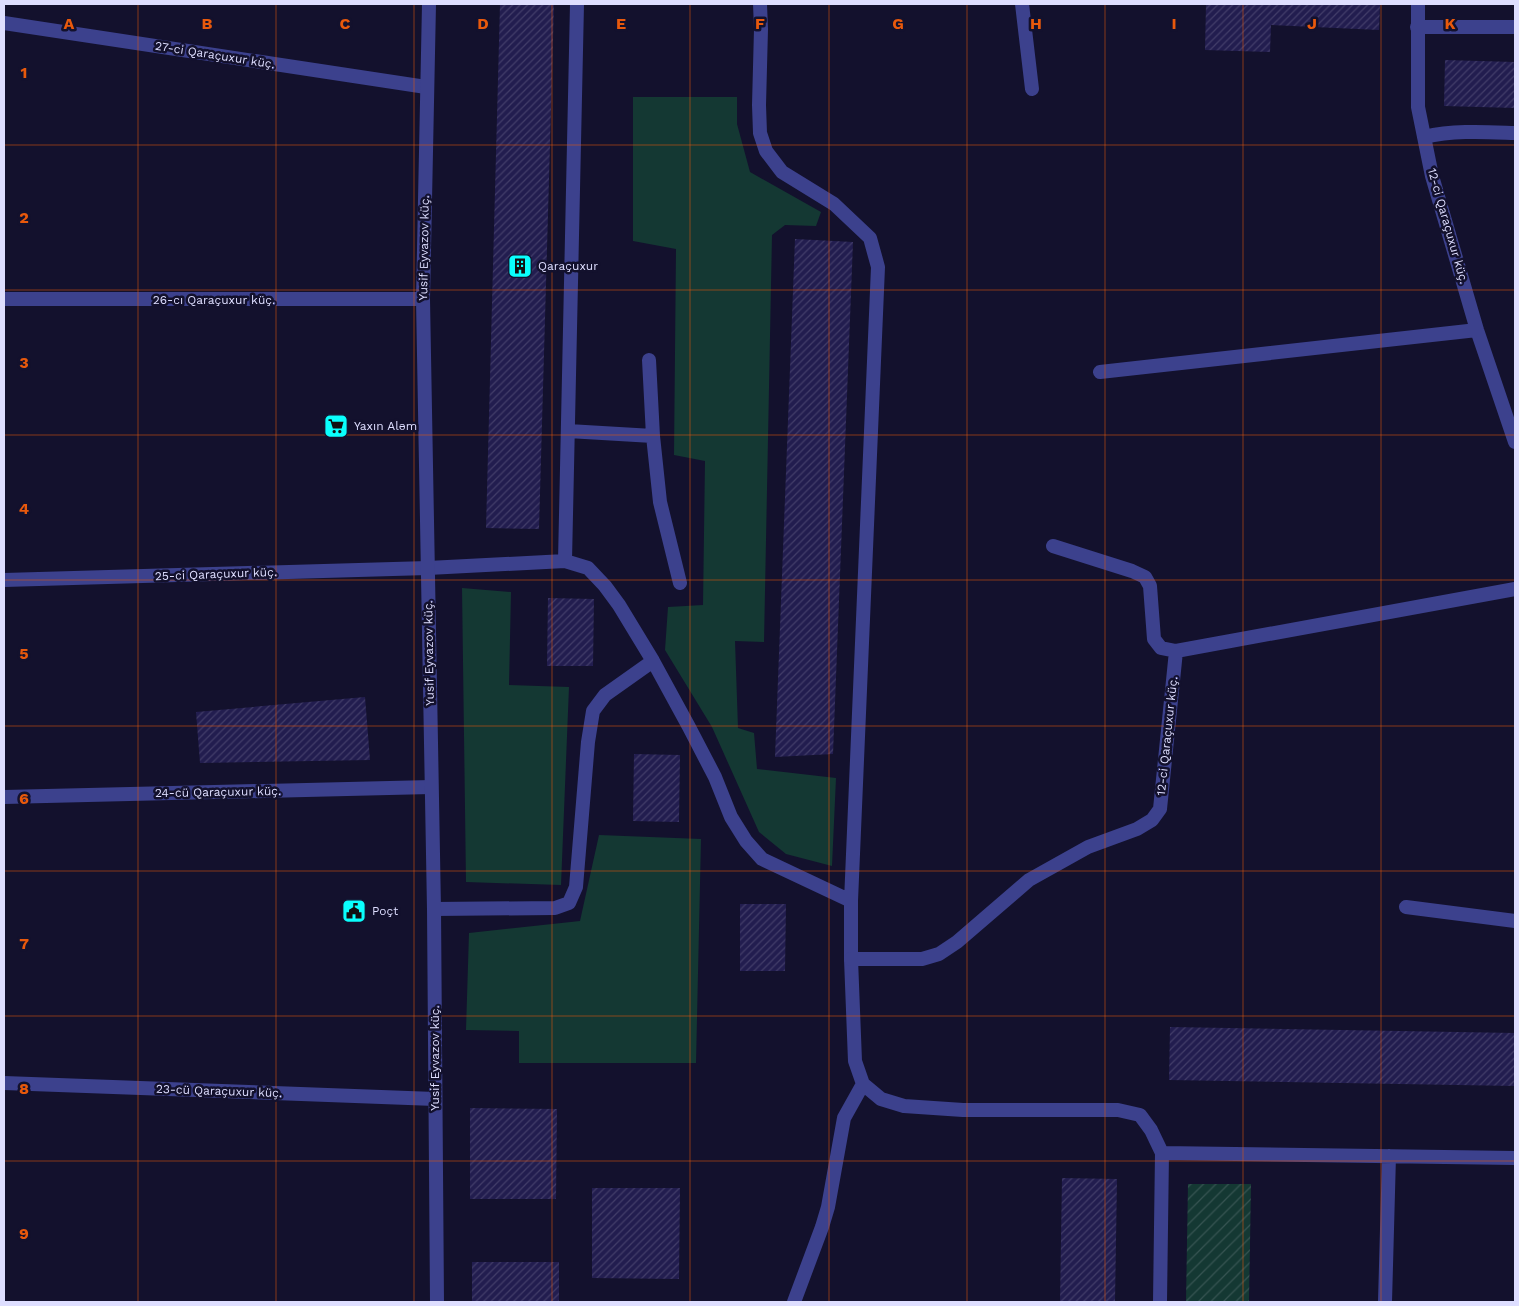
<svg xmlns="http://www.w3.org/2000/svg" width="1519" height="1306" font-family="'Work Sans',sans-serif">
<defs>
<pattern id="garden-furrows" width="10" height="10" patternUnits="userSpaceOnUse" patternTransform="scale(1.25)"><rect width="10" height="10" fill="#143833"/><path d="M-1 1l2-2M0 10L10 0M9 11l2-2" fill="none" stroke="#365452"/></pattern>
<pattern id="building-hatch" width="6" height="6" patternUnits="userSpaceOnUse" patternTransform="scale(1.25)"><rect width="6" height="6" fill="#221d4f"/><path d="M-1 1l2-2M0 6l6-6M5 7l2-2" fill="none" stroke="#423d69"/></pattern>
</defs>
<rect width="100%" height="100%" fill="#13112d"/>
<path fill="#143833" d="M633,97H737V124L750,172L821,212L816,226L785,225L772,235L764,642L735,641L738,728L754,733L757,769L836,778L832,866L786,854L759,832L712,727L665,650L668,607L703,605L705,461L674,455L676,249L633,241Z
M462,588L511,592L509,685L569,687L561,885L466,882Z
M599,835L701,839L696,1063H519V1031L466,1030L469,933L580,921Z"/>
<path fill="url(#garden-furrows)" d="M1188,1184H1251L1249,1302H1186Z"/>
<path fill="url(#building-hatch)" d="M500,4H554L539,529L486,528Z
M1206,4H1380L1379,30L1271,25L1270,52L1205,50Z
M1445,60L1515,62V108L1444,106Z
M795,239L853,242L833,754L775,757Z
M548,598L594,599L593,666H547Z
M365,697L370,760L200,763L196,712Z
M634,754L680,755L679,822L633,821Z
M740,904H786L785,971H740Z
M1170,1027L1515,1033V1086L1169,1080Z
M470,1108L557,1109L556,1199H470Z
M1062,1178L1117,1179L1115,1302H1060Z
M592,1188H680L679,1279L592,1278Z
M472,1262H559V1302H472Z"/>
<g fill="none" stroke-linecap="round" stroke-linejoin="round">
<path stroke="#3c418d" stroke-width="14" d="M760,4L761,29L759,105L760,133L766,151L782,172L834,204L870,238L878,267L851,901V959L855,1061L863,1084L881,1099L904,1106L963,1110H1118L1140,1115L1151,1130L1162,1153L1515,1158
M1417,27H1515
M649,360L653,436L660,502L680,583
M568,431L653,436
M565,561L577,4
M428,568L565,561L588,568L605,586L619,605L653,661L689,727L715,777L731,817L746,841L762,859L851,901
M434,909L555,908L569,903L576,887L588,742L593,711L605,695L653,661
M794,1302L822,1227L828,1207L844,1118L863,1084
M1160,1302L1162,1153
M1385,1302L1389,1156"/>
<path stroke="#3c418d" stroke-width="14" d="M1022,4L1032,89
M1418,4V107L1432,176L1477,330L1515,442
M4,23L426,87
M1424,137C1455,130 1485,132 1515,133
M4,299H423
M1100,372L1477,330
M1053,546L1132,571L1145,577L1150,586L1154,639L1161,648L1176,651
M4,580L428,568
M4,797L431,787
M1406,907L1515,921
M851,959H922L939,954L957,942L1029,880L1088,847L1137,829L1152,820L1160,809L1176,651L1515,589
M4,1083L435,1099"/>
<path stroke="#3c418d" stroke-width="14" d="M429,4L423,299L434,909L437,1302"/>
</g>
<path fill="none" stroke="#e8590c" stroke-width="1" stroke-opacity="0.55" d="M138,4V1302M276,4V1302M414,4V1302M552,4V1302M690,4V1302M829,4V1302M967,4V1302M1105,4V1302M1243,4V1302M1381,4V1302M4,145H1515M4,290H1515M4,435H1515M4,580H1515M4,726H1515M4,871H1515M4,1016H1515M4,1161H1515"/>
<defs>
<g id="building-square" transform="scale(1.25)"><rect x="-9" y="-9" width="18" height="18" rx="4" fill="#0afffd" stroke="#13112d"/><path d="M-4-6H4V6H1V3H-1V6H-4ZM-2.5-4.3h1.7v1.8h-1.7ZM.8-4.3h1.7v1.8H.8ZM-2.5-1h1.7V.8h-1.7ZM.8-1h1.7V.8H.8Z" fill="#111"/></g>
<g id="supermarket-square" transform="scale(1.25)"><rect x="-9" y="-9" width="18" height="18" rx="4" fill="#0afffd" stroke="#13112d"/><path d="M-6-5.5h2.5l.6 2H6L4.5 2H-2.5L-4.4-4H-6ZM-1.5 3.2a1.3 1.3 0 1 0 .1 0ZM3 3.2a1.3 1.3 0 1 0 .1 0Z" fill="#111"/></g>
<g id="civic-square" transform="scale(1.25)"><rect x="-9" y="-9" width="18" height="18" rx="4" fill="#0afffd" stroke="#13112d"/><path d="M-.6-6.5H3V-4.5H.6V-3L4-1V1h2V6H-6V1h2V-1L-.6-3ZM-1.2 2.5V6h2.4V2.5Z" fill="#111"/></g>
</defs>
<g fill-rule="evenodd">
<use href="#building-square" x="520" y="266"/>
<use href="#supermarket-square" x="336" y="426"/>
<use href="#civic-square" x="354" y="911"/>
</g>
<g text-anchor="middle" stroke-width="5" stroke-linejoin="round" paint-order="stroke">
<g font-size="12" fill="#dedeff" stroke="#13112d">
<text transform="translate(215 55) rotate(9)" y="4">27-ci Qaraçuxur küç.</text>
<text transform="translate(1448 226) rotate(74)" y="4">12-ci Qaraçuxur küç.</text>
<text transform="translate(424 248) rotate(-89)" y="4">Yusif Eyvazov küç.</text>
<text x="214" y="304">26-cı Qaraçuxur küç.</text>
<text transform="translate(216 574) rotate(-2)" y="4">25-ci Qaraçuxur küç.</text>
<text transform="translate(429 653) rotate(-91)" y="4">Yusif Eyvazov küç.</text>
<text transform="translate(1167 736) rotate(-84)" y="4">12-ci Qaraçuxur küç.</text>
<text transform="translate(218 792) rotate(-1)" y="4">24-cü Qaraçuxur küç.</text>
<text transform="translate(435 1058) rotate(-90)" y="4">Yusif Eyvazov küç.</text>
<text transform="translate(219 1091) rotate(2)" y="4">23-cü Qaraçuxur küç.</text>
</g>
<g font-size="12" fill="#dedeff" stroke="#13112d" text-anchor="start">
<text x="538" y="270">Qaraçuxur</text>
<text x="354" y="430">Yaxın Aləm</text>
<text x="372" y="915">Poçt</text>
</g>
</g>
<g font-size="16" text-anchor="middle" font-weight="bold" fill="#e8590c" stroke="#13112d" stroke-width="5" stroke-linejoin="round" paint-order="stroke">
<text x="69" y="29">A</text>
<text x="207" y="29">B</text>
<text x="345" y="29">C</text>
<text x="483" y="29">D</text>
<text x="621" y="29">E</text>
<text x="760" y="29">F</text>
<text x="898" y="29">G</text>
<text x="1036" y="29">H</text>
<text x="1174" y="29">I</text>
<text x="1312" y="29">J</text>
<text x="1450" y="29">K</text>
<text x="24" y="78">1</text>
<text x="24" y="223">2</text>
<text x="24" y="368">3</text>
<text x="24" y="514">4</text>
<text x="24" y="659">5</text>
<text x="24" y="804">6</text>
<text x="24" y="949">7</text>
<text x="24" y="1094">8</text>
<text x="24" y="1239">9</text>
</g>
<rect width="1519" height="1306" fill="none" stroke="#dedeff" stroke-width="10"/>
</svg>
